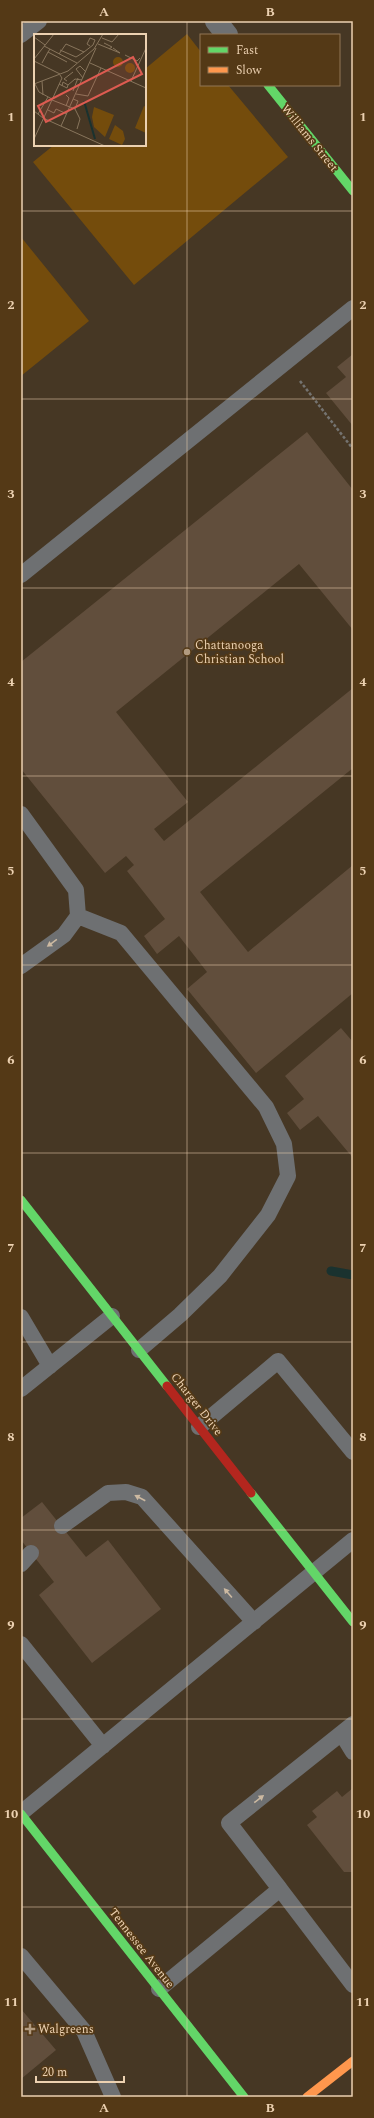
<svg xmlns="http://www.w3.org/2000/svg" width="374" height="2118" font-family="Spectral,serif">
<rect width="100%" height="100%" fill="#463724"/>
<path fill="#744c0c" d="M187,34L201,52V85H228L288,157L134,285L33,162L54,145H145V69Z
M21,237L89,321L21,376Z"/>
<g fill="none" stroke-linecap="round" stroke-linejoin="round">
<path stroke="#1a322f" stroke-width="9" d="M331,1271L353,1275"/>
</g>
<path fill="#614e3c" d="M353,354V426L326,393L346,377L337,367Z
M307,432L353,490V630L299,564L116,712L188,802L154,829L164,841L353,688V768L200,892L248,952L353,865V993L256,1073L187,989L207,972L179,936L157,954L144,936L165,919L127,871L134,865L126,856L105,873L21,769V662Z
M341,1028L353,1042V1158L318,1116L300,1130L287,1113L304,1099L285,1076Z
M42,1502L86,1557L108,1540L161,1609L92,1663L39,1595L54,1582L21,1540V1518Z
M353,1788V1872H344L307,1825L317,1817L312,1811L337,1791L342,1797Z
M21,2009L56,2050L21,2079Z"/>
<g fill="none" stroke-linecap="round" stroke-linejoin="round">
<path stroke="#747370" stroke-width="2.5" stroke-dasharray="3 2" stroke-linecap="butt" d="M300,381L353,449"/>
<path stroke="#6e7072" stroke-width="16" d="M21,35L39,21
M21,575L353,308
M21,814L76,890L78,916L64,935L21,966
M78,916L121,933L266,1107L284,1144L288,1176L268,1215L220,1276L180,1315L139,1350
M21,1317L50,1366
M21,1389L112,1316
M199,1427L278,1361L353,1452
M62,1526L108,1493L126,1492L142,1497L254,1622
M21,1564L31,1553
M21,1644L103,1746
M342,1734L353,1752
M21,1813L353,1540
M280,1889L353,1985
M21,1956L84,2031L113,2097
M159,1989L280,1889L229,1823L353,1724"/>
<path stroke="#6e7072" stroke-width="22" d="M216,21L227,35"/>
<path stroke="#63d668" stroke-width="9" d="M268,85L353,191
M21,1200L167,1386
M251,1493L353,1622
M21,1814L244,2097"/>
<path stroke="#ff974d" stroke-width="9" d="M307,2097L353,2061"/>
<path stroke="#b3261e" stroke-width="9" d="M167,1386L251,1493"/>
</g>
<defs><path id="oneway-solid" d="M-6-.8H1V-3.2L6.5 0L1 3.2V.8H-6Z"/></defs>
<g fill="#ccb9a1">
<use href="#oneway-solid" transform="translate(52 943) rotate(144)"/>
<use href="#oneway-solid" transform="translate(140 1498) rotate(-152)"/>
<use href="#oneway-solid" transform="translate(228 1593) rotate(-131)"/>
<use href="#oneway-solid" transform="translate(259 1799) rotate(-38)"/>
</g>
<path fill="none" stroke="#ecd1b1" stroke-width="1" stroke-opacity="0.55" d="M187,21V2097M21,211H353M21,399H353M21,588H353M21,776H353M21,965H353M21,1153H353M21,1342H353M21,1530H353M21,1719H353M21,1907H353"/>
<g fill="#b29b80" stroke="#543916" stroke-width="1.5">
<circle cx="187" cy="652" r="4"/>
<path d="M28 2023h4v4h4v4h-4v4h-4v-4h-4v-4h4z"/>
</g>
<g text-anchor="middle" stroke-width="3.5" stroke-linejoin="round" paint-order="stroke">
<g font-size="12" fill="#ecd1b1" stroke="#543916">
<text transform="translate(310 138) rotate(51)" y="4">Williams Street</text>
<text transform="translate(197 1404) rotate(52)" y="4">Charger Drive</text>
<text transform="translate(142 1948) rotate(52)" y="4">Tennessee Avenue</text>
</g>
<g font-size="12" fill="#ecd1b1" stroke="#543916" text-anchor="start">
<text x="195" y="649">Chattanooga<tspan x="195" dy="14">Christian School</tspan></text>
<text x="38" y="2033">Walgreens</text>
</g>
</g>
<g transform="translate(34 34)">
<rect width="112" height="112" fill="#463724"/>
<path d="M79 28a5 5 0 1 1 10 0a5 5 0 1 1-10 0ZM91 34a5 5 0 1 1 10 0a5 5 0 1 1-10 0ZM110,72L112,73V99L101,94ZM60,73L80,81L71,103L60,93L58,83ZM81,91L89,97L91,105L88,111L75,105Z" fill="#744c0c"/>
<path fill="none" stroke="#1a322f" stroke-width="2" d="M50,67L61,105"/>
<path fill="none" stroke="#88755c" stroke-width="1" d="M0,3L11,11M68,4L78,8L85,0M70,9L78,13L75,15M64,10L86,19L79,14M10,12L43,29M16,15L14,18L33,28M26,16L42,23L50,18M25,20L32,10L50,18L59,11L61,6L56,4L53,10L56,12M91,21L103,27L106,24M0,25L20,0M0,27L26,40M8,29L14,18M56,29L112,54M49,44L42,35L46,32L52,38M8,47L9,61M33,47L30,45L39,38M97,47L112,14M0,50L34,37L60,15L69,0M1,50L5,58L18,65M25,50L33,54L34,51L29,48L28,52M34,51L41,45L48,46M39,57L44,44M42,60L54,62L67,34M32,61L35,64L32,72M18,66L41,75L44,67L39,65M41,75L46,85L43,95M14,76L20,79L22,75L33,80M0,77L9,84L71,112M4,80L14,63M27,92L62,14M0,105L28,44L26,41"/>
<path fill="#dd5b51" fill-opacity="0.15" stroke="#dd5b51" stroke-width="2" d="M99,23L108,40L12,88L4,72Z"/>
<rect width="112" height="112" fill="none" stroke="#ecd1b1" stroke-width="2"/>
</g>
<rect width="374" height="2118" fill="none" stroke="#543916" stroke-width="44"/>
<rect x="200" y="34" width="140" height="52" fill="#543916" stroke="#917654"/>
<rect x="208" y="47" width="20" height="6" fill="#63d668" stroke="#917654"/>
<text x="236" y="54" font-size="12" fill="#ecd1b1">Fast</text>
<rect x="208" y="67" width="20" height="6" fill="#ff974d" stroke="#917654"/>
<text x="236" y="74" font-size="12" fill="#ecd1b1">Slow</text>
<path d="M36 2076v6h88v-6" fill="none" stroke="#ecd1b1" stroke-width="2"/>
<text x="42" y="2076" font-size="12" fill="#ecd1b1" stroke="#543916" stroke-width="3" paint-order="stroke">20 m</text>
<rect x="22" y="22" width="330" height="2074" fill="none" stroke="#ecd1b1" stroke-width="1.5"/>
<g font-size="13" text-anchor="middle" font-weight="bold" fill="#ecd1b1">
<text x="104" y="16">A</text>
<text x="270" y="16">B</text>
<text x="11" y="121">1</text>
<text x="363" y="121">1</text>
<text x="11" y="309">2</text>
<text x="363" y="309">2</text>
<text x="11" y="498">3</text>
<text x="363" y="498">3</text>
<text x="11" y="686">4</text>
<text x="363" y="686">4</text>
<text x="11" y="875">5</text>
<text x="363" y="875">5</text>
<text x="11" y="1064">6</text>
<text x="363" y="1064">6</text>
<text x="11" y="1252">7</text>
<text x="363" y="1252">7</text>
<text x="11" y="1441">8</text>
<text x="363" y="1441">8</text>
<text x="11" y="1629">9</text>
<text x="363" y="1629">9</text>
<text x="11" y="1818">10</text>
<text x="363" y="1818">10</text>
<text x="11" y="2006">11</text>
<text x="363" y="2006">11</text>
<text x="104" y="2112">A</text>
<text x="270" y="2112">B</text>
</g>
</svg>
